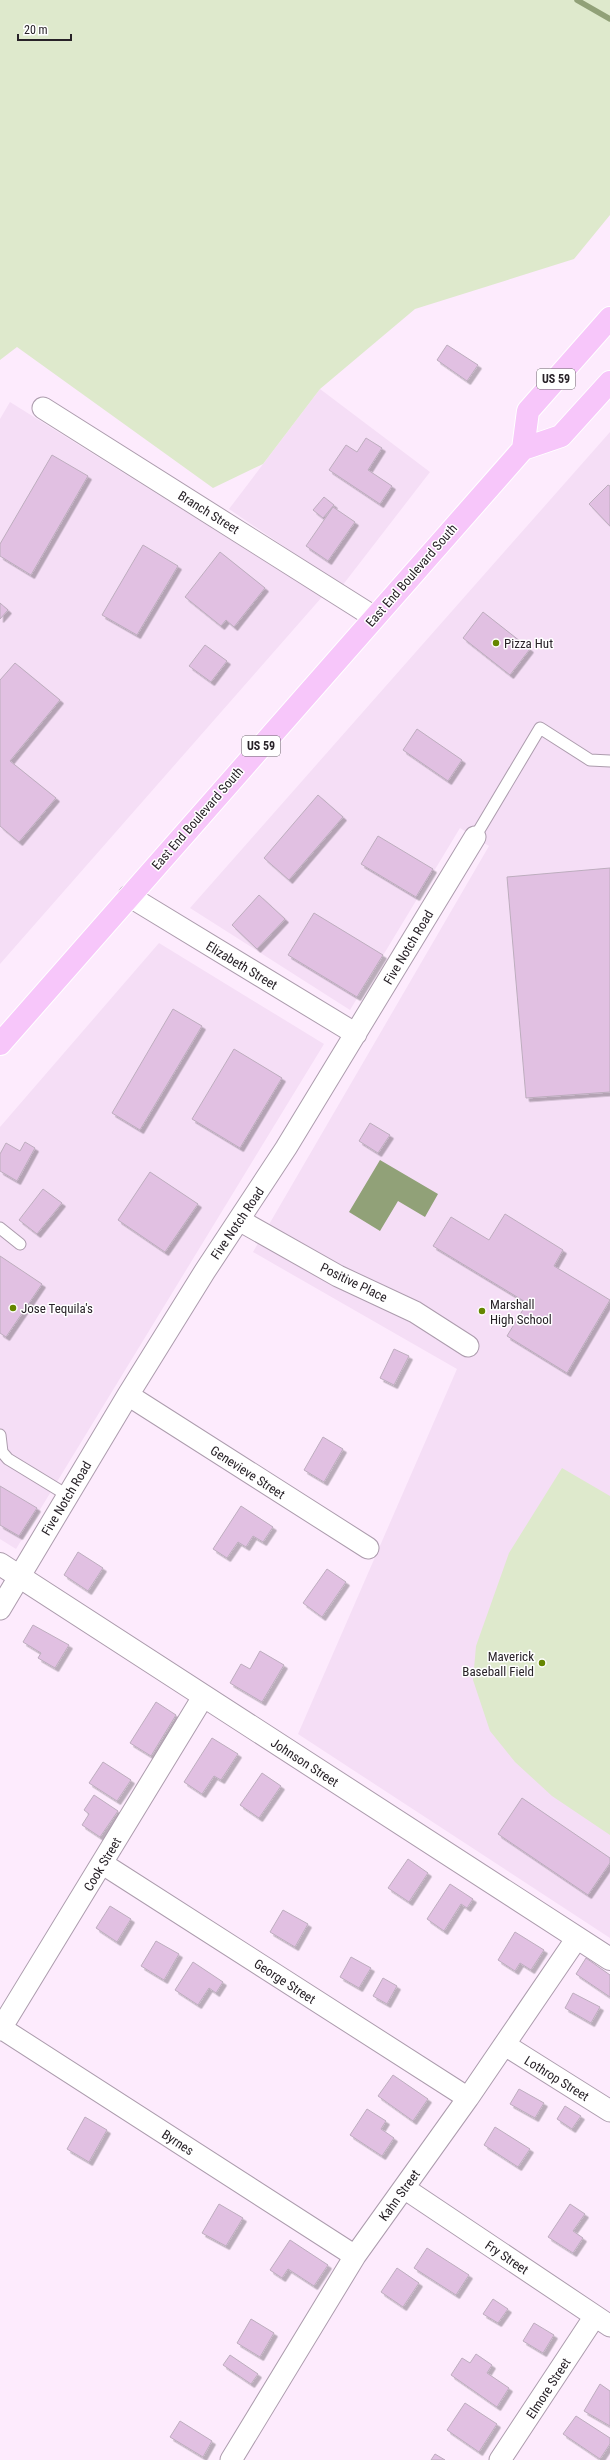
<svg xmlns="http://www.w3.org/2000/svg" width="610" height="2460" font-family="'Roboto Condensed',sans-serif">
<defs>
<filter id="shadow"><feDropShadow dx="3.5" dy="3.5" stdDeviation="0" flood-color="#0004"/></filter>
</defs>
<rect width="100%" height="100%" fill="#fdebfd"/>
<path fill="#f5def6" d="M320,389L430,472L342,586L229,509Z
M10,402L322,597L0,964V419Z
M610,432V1938L298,1734L457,1369L253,1252L489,846L460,828L350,1010L190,908Z
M159,943L324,1044L16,1549L0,1539V1127Z"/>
<path fill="#dee9cc" d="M0,0H610V215L574,259L415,309L320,389L263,464L213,488L17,347L0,360Z
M562,1468L610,1496V1835L552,1796L515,1762L490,1731L473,1680L476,1646L509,1553Z"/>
<path fill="#91a178" d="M380,1160L438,1194L425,1217L398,1201L380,1231L349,1212Z"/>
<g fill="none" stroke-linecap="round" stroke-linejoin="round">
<path stroke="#91a178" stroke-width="5.5" d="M577,0L610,19"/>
</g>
<path fill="#e1c0e2" stroke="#bdadbe" filter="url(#shadow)" d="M447,345L478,365L467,381L437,360Z
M366,438L382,448L368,470L392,486L380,504L329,470L346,445L357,452Z
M52,455L88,476L31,575L0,556V544Z
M608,485L610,486V526L589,504Z
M324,497L334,505L323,518L313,510Z
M333,507L355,522L328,561L306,546Z
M143,545L178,566L137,635L102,615Z
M220,552L265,588L234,627L226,620L221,626L185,597Z
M0,603L8,610L0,619Z
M483,612L530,649L510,675L463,638Z
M205,645L227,661L211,682L189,666Z
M15,663L60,700L10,761L56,798L19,842L0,826V680Z
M417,729L462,760L448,781L403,750Z
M318,795L343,817L289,880L264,858Z
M378,836L433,869L416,897L361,864Z
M610,868V1092L526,1098L507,877Z
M259,895L285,919L257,949L232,925Z
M314,913L383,955L357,997L288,955Z
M173,1009L202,1026L140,1130L112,1113Z
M234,1049L282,1078L240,1148L192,1119Z
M370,1123L390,1135L378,1153L359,1141Z
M25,1142L35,1148L17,1181L0,1171V1154L6,1143L20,1151Z
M150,1172L198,1204L165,1252L118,1220Z
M43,1189L62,1203L37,1234L19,1220Z
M505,1214L563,1250L554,1266L610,1300L567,1373L507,1336L527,1303L433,1246L451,1217L489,1240Z
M0,1256L42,1284L6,1337L0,1333Z
M394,1349L409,1356L394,1385L380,1378Z
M323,1437L343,1449L324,1482L304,1470Z
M0,1486L37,1508L19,1536L0,1525Z
M241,1506L273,1527L263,1542L253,1536L246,1547L238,1542L227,1558L213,1549Z
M78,1552L103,1568L88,1591L64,1575Z
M327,1569L346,1582L322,1617L303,1603Z
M33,1625L69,1645L55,1668L38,1658L41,1653L23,1642Z
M260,1651L284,1665L262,1702L230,1683L241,1664L250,1669Z
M156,1702L176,1715L151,1756L130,1743Z
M212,1738L238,1754L221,1780L214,1776L202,1794L184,1782Z
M103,1762L131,1780L117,1801L89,1783Z
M262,1773L281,1786L259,1818L240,1805Z
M94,1795L118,1811L100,1837L82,1825L89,1814L84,1810Z
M522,1798L610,1858V1863L588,1895L498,1834Z
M408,1859L428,1873L409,1902L388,1888Z
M450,1884L473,1899L467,1908L461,1904L444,1931L427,1919Z
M110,1906L131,1919L117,1942L96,1928Z
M283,1910L308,1924L295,1947L270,1932Z
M515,1932L544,1950L531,1970L520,1963L515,1971L498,1960Z
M156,1941L179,1954L164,1980L141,1966Z
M351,1957L371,1968L359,1988L340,1977Z
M586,1958L610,1975V1997L576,1974Z
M193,1962L223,1982L216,1993L209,1988L198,2005L175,1990Z
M383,1978L397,1986L387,2004L373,1996Z
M573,1993L600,2007L591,2023L565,2008Z
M393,2075L428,2099L413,2121L378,2096Z
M519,2089L544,2103L535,2118L510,2104Z
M565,2106L581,2116L572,2129L557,2119Z
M367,2109L386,2121L381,2129L394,2138L382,2156L350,2135Z
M85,2117L107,2130L89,2162L67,2149Z
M495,2127L530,2149L518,2167L484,2145Z
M219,2204L243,2218L226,2246L202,2233Z
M570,2204L585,2214L573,2231L583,2238L573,2253L548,2237Z
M290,2240L328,2265L314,2286L288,2269L282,2278L270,2270Z
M427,2248L469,2275L456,2295L414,2268Z
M397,2268L419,2283L403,2307L381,2292Z
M493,2299L508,2309L498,2323L483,2314Z
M251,2319L274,2333L260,2357L237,2343Z
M534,2323L554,2335L543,2353L523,2341Z
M476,2354L492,2365L487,2373L509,2388L497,2407L451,2375L462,2358L470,2363Z
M230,2355L258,2374L251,2384L223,2365Z
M600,2384L610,2391V2426L584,2411Z
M465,2403L497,2424L479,2452L447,2430Z
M576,2416L610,2438V2444L600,2459L563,2434Z
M180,2421L212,2441L203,2457L170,2437Z
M435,2454L445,2460H431Z"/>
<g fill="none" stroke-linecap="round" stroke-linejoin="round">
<g stroke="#ac9cad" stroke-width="13">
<path id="service" d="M475,837L540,728L590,760L610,761
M0,1228L20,1244
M0,1435L2,1452L8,1459L67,1495"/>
</g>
<g stroke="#ac9cad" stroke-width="23">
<path id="minor" d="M43,408L374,617
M129,896L356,1034
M239,1220L338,1276L415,1312L468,1346
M128,1395L368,1548
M0,1609L128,1395L205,1271L286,1148L475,837
M103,1864L468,2098
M1,2028L355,2256
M0,2030L203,1697
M505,2045L610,2111
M404,2188L610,2326
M231,2460L355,2256L468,2098L577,1938
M500,2460L595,2316"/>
</g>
<g stroke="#ac9cad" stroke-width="24">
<path id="tertiary" d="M0,1564L610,1959"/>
</g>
<g stroke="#fff" stroke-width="24">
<path id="trunk" d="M523,449L528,411L610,318
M0,1044L523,449L561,436L610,382"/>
</g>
<use href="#service" stroke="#fff" stroke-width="11"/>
<use href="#minor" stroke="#fff" stroke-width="21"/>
<use href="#tertiary" stroke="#fff" stroke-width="22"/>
<use href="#trunk" stroke="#f7c6fa" stroke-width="22"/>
</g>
<g fill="#658600" stroke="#fff" stroke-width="1.5">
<circle cx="496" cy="643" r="4"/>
<circle cx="13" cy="1308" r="4"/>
<circle cx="482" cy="1311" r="4"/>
<circle cx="542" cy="1663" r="4"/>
</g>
<g text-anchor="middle" stroke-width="3" stroke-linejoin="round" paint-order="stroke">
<g fill="#fff" stroke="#686468" stroke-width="1">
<rect x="537" y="369" width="38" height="20" rx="3"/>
<rect x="242" y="736" width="38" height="20" rx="3"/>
</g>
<g font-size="12" font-weight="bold" fill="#282228">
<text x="556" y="383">US 59</text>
<text x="261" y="750">US 59</text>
</g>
<g font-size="13" fill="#282228" stroke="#fff">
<text transform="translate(209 512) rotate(32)" y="5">Branch Street</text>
<text transform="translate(411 575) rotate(-49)" y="5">East End Boulevard South</text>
<text transform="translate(197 818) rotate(-49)" y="5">East End Boulevard South</text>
<text transform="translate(408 947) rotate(-59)" y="5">Five Notch Road</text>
<text transform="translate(242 965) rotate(31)" y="5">Elizabeth Street</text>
<text transform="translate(237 1223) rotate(-56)" y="5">Five Notch Road</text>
<text transform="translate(354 1282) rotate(26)" y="5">Positive Place</text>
<text transform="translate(248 1472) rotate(33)" y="5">Genevieve Street</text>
<text transform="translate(66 1498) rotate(-59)" y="5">Five Notch Road</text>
<text transform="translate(305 1762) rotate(33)" y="5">Johnson Street</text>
<text transform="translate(102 1864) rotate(-59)" y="5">Cook Street</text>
<text transform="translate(285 1981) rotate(33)" y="5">George Street</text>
<text transform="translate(557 2078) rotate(32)" y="5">Lothrop Street</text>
<text transform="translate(178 2142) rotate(33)" y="5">Byrnes</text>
<text transform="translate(399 2195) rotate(-54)" y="5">Kahn Street</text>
<text transform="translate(507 2257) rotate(34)" y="5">Fry Street</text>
<text transform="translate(548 2388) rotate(-57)" y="5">Elmore Street</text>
</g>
<g font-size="13" fill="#282228" stroke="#fff" text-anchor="start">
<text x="504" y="648">Pizza Hut</text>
<text x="490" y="1309">Marshall<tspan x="490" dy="15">High School</tspan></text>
<text x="21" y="1313">Jose Tequila's</text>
<text x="534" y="1661" text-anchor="end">Maverick<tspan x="534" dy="15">Baseball Field</tspan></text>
</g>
</g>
<path d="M18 34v6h53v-6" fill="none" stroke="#282228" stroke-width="2"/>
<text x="24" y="34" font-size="12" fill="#282228" stroke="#ffffff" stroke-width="3" paint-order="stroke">20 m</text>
</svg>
